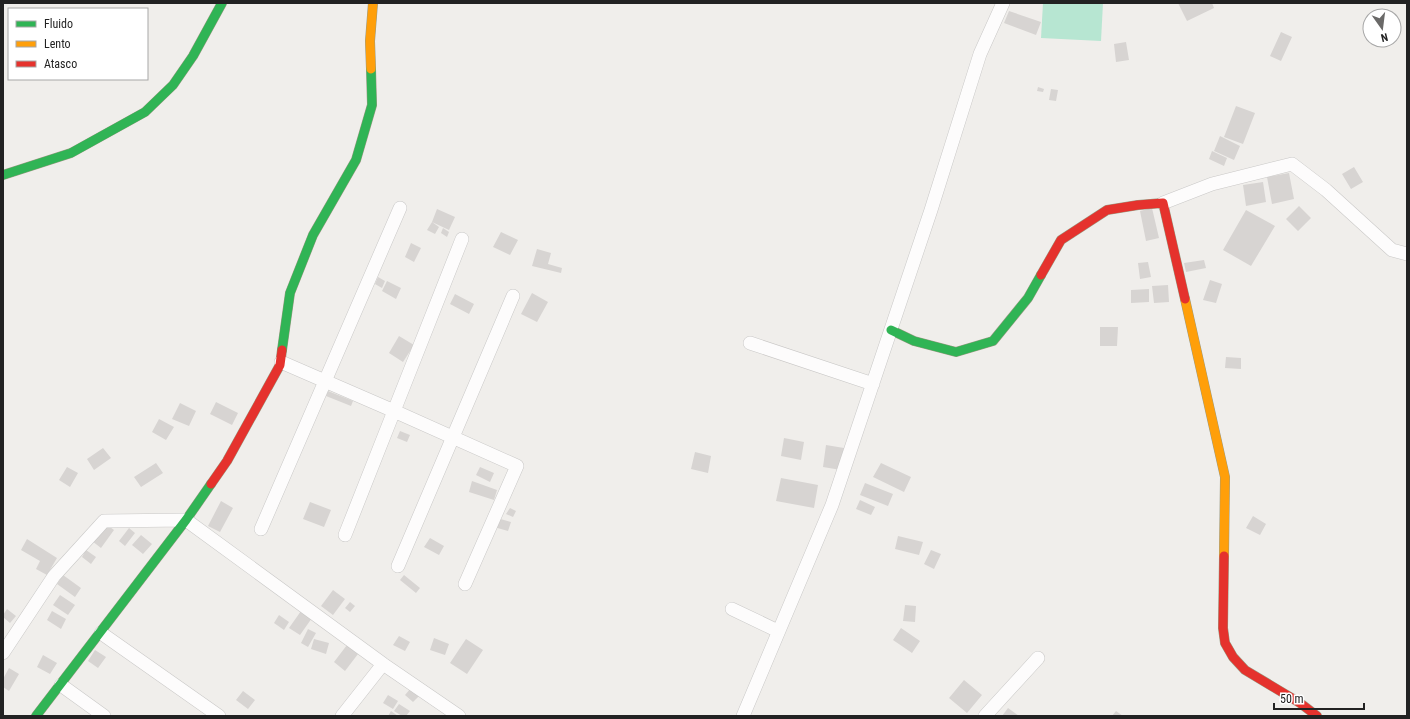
<svg xmlns="http://www.w3.org/2000/svg" width="1410" height="719" font-family="'Roboto Condensed',sans-serif">
<rect width="100%" height="100%" fill="#f0eeeb"/>
<path fill="#b7e6d2" d="M1043,3H1103L1101,41L1041,38Z"/>
<path fill="#d7d4d2" d="M1178,3H1212L1214,8L1187,21Z
M1009,11L1041,22L1036,35L1004,23Z
M1281,32L1292,37L1281,61L1270,56Z
M1126,42L1129,60L1116,62L1114,44Z
M1038,87L1044,89L1043,92L1037,91Z
M1051,89L1058,90L1056,101L1049,100Z
M1236,106L1255,113L1243,144L1224,137Z
M1220,136L1240,146L1234,160L1214,151Z
M1212,151L1227,158L1224,166L1209,159Z
M1354,167L1363,182L1351,189L1342,174Z
M1289,173L1294,199L1272,204L1267,177Z
M1263,182L1266,202L1246,206L1243,185Z
M1299,206L1311,218L1298,231L1286,219Z
M1152,208L1159,238L1146,241L1140,211Z
M437,209L455,217L449,230L432,222Z
M1246,210L1275,226L1251,266L1223,250Z
M432,222L439,227L435,234L427,230Z
M443,228L449,232L447,237L441,233Z
M501,232L518,240L510,255L493,247Z
M411,243L421,248L414,262L405,257Z
M537,249L551,253L548,264L562,268L561,273L532,266Z
M1204,260L1206,268L1186,272L1184,263Z
M1148,262L1151,277L1140,279L1138,263Z
M378,277L385,281L382,288L375,284Z
M1210,280L1222,284L1216,303L1203,300Z
M387,281L401,288L396,299L382,291Z
M1168,285L1169,302L1154,303L1152,286Z
M1149,289V302L1131,303V290Z
M532,293L548,302L537,322L521,314Z
M455,294L474,304L469,314L450,304Z
M1100,327H1118L1117,346H1100Z
M399,336L414,345L403,362L389,353Z
M1226,357L1241,358V369L1225,368Z
M328,391L353,401L351,406L326,396Z
M216,402L238,413L232,425L210,414Z
M180,403L196,411L189,426L172,419Z
M159,419L174,427L166,440L152,432Z
M400,431L410,435L407,442L397,438Z
M784,438L804,442L801,460L781,456Z
M826,445L844,448L841,470L823,467Z
M103,448L111,458L94,470L87,459Z
M695,452L711,456L708,473L691,469Z
M156,463L163,473L141,487L134,477Z
M881,463L911,477L904,492L873,477Z
M67,467L78,473L70,487L59,480Z
M480,467L494,473L490,482L476,475Z
M781,478L818,485L814,508L776,501Z
M472,481L497,490L494,500L469,492Z
M865,483L893,494L888,506L860,495Z
M860,500L875,507L871,515L856,509Z
M221,501L233,508L220,532L208,526Z
M310,502L331,510L324,527L303,519Z
M510,508L516,511L513,517L506,514Z
M1253,516L1266,524L1260,535L1246,528Z
M497,518L511,522L508,531L494,527Z
M106,524L114,530L101,548L92,541Z
M129,528L135,533L125,546L119,541Z
M141,535L152,544L143,554L132,545Z
M898,536L923,542L919,555L895,549Z
M430,538L444,546L439,555L424,547Z
M27,539L57,558L47,575L36,569L40,561L21,550Z
M86,550L96,557L91,564L82,557Z
M931,550L941,554L934,569L924,564Z
M63,575L81,588L75,597L57,584Z
M404,575L420,588L416,593L400,580Z
M333,590L345,599L333,615L321,606Z
M60,595L75,605L68,615L53,605Z
M350,602L355,606L350,612L345,608Z
M905,605L916,606L915,622L903,621Z
M7,609L16,616L10,623L3,617V615Z
M52,611L66,619L61,629L47,620Z
M301,611L312,618L300,635L289,628Z
M279,615L289,622L284,630L274,623Z
M901,628L920,641L912,653L893,640Z
M308,629L316,633L308,647L301,643Z
M399,636L410,642L405,651L393,645Z
M434,638L449,644L445,655L430,650Z
M314,639L329,643L326,654L311,649Z
M466,639L483,650L467,674L450,663Z
M347,645L358,654L345,671L334,662Z
M95,650L106,657L98,668L88,661Z
M43,655L57,663L50,674L37,667Z
M9,668L19,674L9,691L3,687V679Z
M964,680L982,695L967,713L949,698Z
M411,688L420,695L413,702L405,695Z
M243,691L255,700L248,709L236,700Z
M388,695L398,701L393,709L383,703Z
M399,704L410,711L406,716H402L394,711Z
M1008,708L1019,716H1002Z
M391,711L398,716H388Z
M1116,711L1123,716H1112Z"/>
<g fill="none" stroke-linecap="round" stroke-linejoin="round">
<g stroke="#c9c8c7" stroke-width="14">
<path id="street" d="M1163,203L1212,184L1292,164L1326,190L1392,250L1407,254
M750,343L873,384
M281,362L394,411L462,239
M261,529L400,208
M345,535L394,411L517,466L465,584
M398,566L513,296
M732,609L778,631
M101,633L219,716
M3,653L54,576L104,521L186,520L383,664L459,716
M61,685L104,716
M342,716L383,664
M743,716L832,505L931,210L980,54L1003,3
M985,716L1038,658"/>
</g>
<g stroke="#999a82" stroke-width="10">
<path id="fast" d="M3,175L71,153L145,112L173,85L193,56L222,3
M891,330L914,341L956,352L993,341L1028,298L1041,275
M282,350L290,293L313,235L356,160L372,105L371,69
M36,716L186,520L211,484"/>
</g>
<g stroke="#999a82" stroke-width="10">
<path id="slow" d="M371,69L370,41L373,3
M1185,299L1225,477L1224,556"/>
</g>
<g stroke="#999a82" stroke-width="10">
<path id="jam" d="M1041,275L1061,240L1107,210L1138,205L1163,203L1185,299
M211,484L227,461L280,365L282,350
M1224,556L1223,628L1225,643L1233,657L1245,670L1300,703L1317,716"/>
</g>
<use href="#street" stroke="#fdfcfc" stroke-width="13"/>
<use href="#fast" stroke="#30b455" stroke-width="9"/>
<use href="#slow" stroke="#ff9f0a" stroke-width="9"/>
<use href="#jam" stroke="#e5322d" stroke-width="9"/>
</g>
<rect width="1410" height="719" fill="none" stroke="#222222" stroke-width="8"/>
<rect x="8" y="8" width="140" height="72" fill="#ffffff" stroke="#a7a7a7"/>
<rect x="16" y="21" width="20" height="6" fill="#30b455" stroke="#a7a7a7"/>
<text x="44" y="28" font-size="12" fill="#222222">Fluido</text>
<rect x="16" y="41" width="20" height="6" fill="#ff9f0a" stroke="#a7a7a7"/>
<text x="44" y="48" font-size="12" fill="#222222">Lento</text>
<rect x="16" y="61" width="20" height="6" fill="#e5322d" stroke="#a7a7a7"/>
<text x="44" y="68" font-size="12" fill="#222222">Atasco</text>
<g transform="translate(1382 28) rotate(166)"><circle r="19" fill="#ffffff" stroke="#a7a7a7"/>
<path d="M0-3L7 15L0 10L-7 15Z" fill="#6a6968"/>
<text y="-6" font-size="11" font-weight="bold" text-anchor="middle" fill="#222222">N</text>
</g>
<path d="M1274 703v6h90v-6" fill="none" stroke="#222222" stroke-width="2"/>
<text x="1280" y="703" font-size="12" fill="#222222" stroke="#ffffff" stroke-width="3" paint-order="stroke">50 m</text>
</svg>
